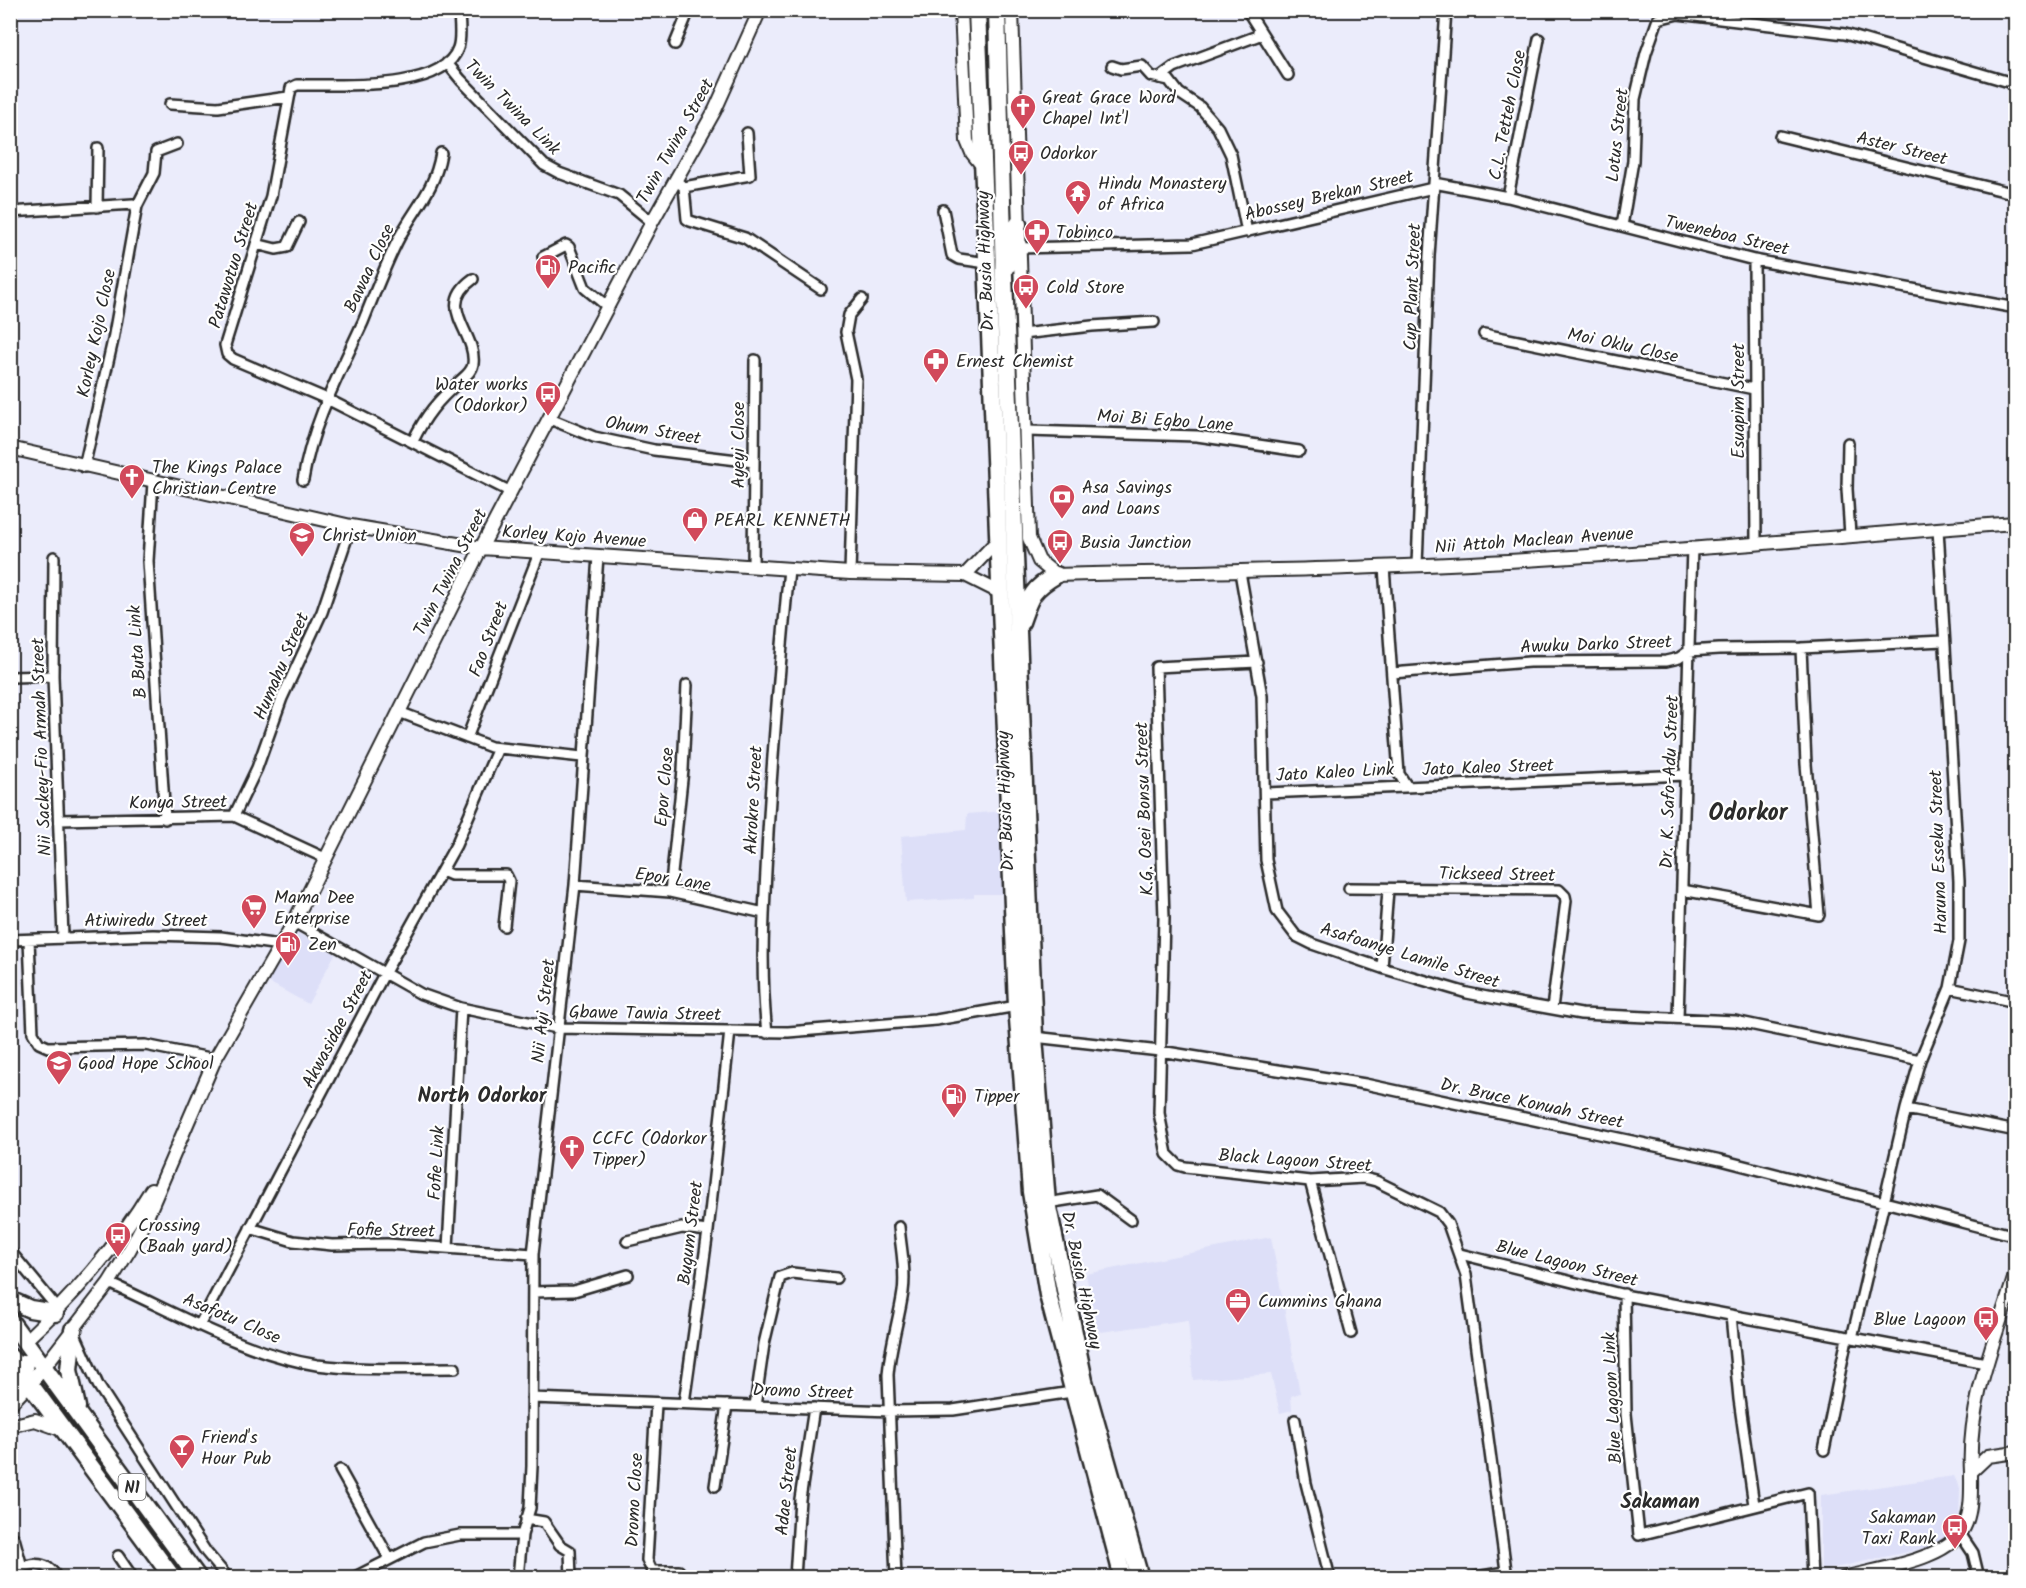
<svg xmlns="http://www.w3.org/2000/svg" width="2026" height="1588" font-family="Kalam,sans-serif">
<rect width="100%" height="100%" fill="#ebecfb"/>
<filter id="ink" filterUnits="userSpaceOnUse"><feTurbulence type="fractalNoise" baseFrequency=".0167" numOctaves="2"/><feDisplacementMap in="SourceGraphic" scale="12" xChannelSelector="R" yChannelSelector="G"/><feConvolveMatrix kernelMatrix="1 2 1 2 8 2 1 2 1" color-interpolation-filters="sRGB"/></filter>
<g filter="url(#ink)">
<path fill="#dddff8" d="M1003,811L1004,894H974V898L906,902L901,836L966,830L967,814Z
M292,930L335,954L308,1004L265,980Z
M1271,1237L1300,1393L1291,1396L1292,1410L1280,1413L1271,1374L1193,1380L1188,1320L1101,1332L1097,1329L1086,1274Z
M1954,1476L1960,1489L1959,1517L1956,1530L1938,1545L1821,1571V1495Z"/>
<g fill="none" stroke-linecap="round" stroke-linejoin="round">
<g stroke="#2b2b2b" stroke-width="14">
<path id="street" d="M459,10C459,22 462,37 458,48C443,93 335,84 297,85L291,88L271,196L225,345L227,354L233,359L327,399L511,492
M1259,29L1288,75
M675,44L689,10
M447,63L461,80L544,165L559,173L619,195L652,222
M1112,66L1121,69L1142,66L1151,76L1169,80L1179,93L1200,107L1218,128L1231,155L1247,232
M1159,78L1174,67L1257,36L1259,29L1247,10
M170,104L218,107L288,97
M1780,136L2016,194
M676,181L684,187L687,219L690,221L745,238L821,289
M1434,183L1508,197L1754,260L2016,308
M684,187L750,175L747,133
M1508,197L1539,39
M137,206L154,173L156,152L177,144
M97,207L98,148
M943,210L952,255L959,259L987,263
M10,212L133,204L137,206L113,340L84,467
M1622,226L1633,161L1635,99L1646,53L1658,19L1678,14L1845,34L2016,84
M256,244L276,249L287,247L299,222
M1018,248L1192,244L1433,188
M543,257L566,245L569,247L585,288L608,307
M1754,260L1756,542
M1022,334L1092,326L1154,322
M1484,334L1754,389
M550,419L594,437L654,450L754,462
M1027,431L1197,436L1299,451
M413,441C425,416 438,400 459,382C464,377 472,372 473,364C477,332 434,307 473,279
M1848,443L1847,489L1850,535
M303,480C312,424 339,374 363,322C374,295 384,268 397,242C414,208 434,193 441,153
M153,482L148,561L165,819
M54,557L53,676L63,937
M1417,565L1429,256L1446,10
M753,567L755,360
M1384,567L1399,774L1406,785
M1240,572L1262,696L1266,860L1277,911L1296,936L1312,944L1382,968L1467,993L1507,1001L1581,1014L1735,1021L1920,1060
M850,573L856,379L846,332L849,315L862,299
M1257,662L1156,667L1164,918L1159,1113L1167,1154L1178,1165L1185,1167L1310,1181L1364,1178L1376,1181L1439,1212L1448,1224L1466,1275L1507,1578
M1392,673L1529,662L1666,661L1679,658L1689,651L1719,649L1801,648L1943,641
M10,677L53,676
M399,712L491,747L582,757
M467,738L540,551
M1266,793L1685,775
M234,816L257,768L282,698L322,612L351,526
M60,820L234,816L325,858
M442,871L451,875H506L509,881L504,926
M575,885L670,892L764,913
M1349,888L1559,890L1565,896L1566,901L1552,1008
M1682,890L1819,915L1806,764L1801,648
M670,892L683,770L687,685
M294,922L421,994L461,1008L557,1028L788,1032L936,1020L1017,1006
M10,940L153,935L221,937L280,945
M29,940L33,1033L39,1043L48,1047L145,1045L215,1059
M1382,968L1388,890
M1950,988L2016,1002
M1678,1018L1692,547
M767,1033C760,972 764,911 767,851C772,756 780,663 789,569
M1034,1037L1160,1051L1365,1084L1721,1160L2016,1236
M1906,1109L2016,1131
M1310,1181L1351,1333
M1047,1203L1097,1195L1131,1220
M250,1228L293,1241L332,1245L387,1244L533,1254
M627,1241L682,1228L708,1231
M448,1248L461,1008
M10,1251L58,1309
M1460,1254L1629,1296L1986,1363
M109,1283C174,1312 246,1354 317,1365C363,1371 409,1368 455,1368
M533,1292L574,1291L628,1275
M1624,1294L1626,1414L1639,1535L1808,1493L1812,1578
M1731,1315L1739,1399L1754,1505
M200,1324L384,974L456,845L498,748
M75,1334L98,1385L206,1552L228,1578
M1852,1338L1906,1109L1920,1060L1950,988L1959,941V881L1938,529
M532,1398L890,1411L953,1410L1072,1392
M684,1403L708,1231L730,1031
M656,1404L647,1560L652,1571H679
M755,1406L764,1344L780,1277L792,1273L836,1278
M1295,1420L1306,1483L1330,1578
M1824,1450L1847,1338
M340,1470L389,1558
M715,1486L727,1405
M526,1519L544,1522L560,1545L570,1551L571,1578
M10,1535L14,1538L22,1567
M1961,1535L1973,1553L1979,1578
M118,1556L133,1578
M10,1571C29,1564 46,1558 57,1578
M353,1578L424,1542L460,1535H522
M518,1578L522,1535L530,1508L532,1466L533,1254L575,885L598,556
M795,1578L800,1499L814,1408
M896,1578L888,1375C890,1346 899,1320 903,1292C906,1271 901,1249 899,1227
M1470,1578L1506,1572"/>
</g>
<g stroke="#2b2b2b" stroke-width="16">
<path id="secondary" d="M961,10L967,141L972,153L984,168
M1012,10L1029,538L1039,561L1056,575C1227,571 1400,569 1572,557C1720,548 1868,534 2016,523
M10,448L351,526L481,548L850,573L965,575L999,592
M965,575L997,541
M25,1341C74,1295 116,1248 151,1190
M44,1367L109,1283L130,1249L147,1217L215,1059L294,922L481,548L652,222L715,110L760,10
M10,1426L35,1420L63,1430
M1971,1472C1967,1404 1996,1337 2016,1272
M1844,1578C1879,1568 1953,1560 1966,1523C1972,1507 1971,1489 1971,1472L1988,1456L2016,1452"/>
</g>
<g stroke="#2b2b2b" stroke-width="18">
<path id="primary" d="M10,1403L44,1367"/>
</g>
<g stroke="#2b2b2b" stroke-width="21">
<path id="highway" d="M977,10L1017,1006L1031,1192L1048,1295L1123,1578
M997,10L1004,277L1034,1037L1047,1203L1084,1381L1140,1578
M1008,265L1018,224
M1021,622C1030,596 1032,589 1056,575
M10,1300L30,1309L55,1313
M10,1321L198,1578
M73,1330L69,1370L77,1407
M10,1357L173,1578
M10,1387L23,1374L25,1363"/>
</g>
<use href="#street" stroke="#fff" stroke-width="9"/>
<use href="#secondary" stroke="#fff" stroke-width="12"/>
<use href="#primary" stroke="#fff" stroke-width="14"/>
<use href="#highway" stroke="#fff" stroke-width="16"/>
</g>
</g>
<defs>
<g id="church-pin" transform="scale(1.35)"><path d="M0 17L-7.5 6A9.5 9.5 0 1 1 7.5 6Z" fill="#d1495b" stroke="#fff"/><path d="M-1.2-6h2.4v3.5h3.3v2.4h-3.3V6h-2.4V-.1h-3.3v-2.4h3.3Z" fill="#fff"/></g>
<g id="bus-pin" transform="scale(1.35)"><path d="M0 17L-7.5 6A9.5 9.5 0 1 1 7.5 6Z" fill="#d1495b" stroke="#fff"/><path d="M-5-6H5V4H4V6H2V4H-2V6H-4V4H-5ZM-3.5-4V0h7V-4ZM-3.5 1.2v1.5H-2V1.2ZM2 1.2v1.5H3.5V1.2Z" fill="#fff"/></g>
<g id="temple-pin" transform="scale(1.35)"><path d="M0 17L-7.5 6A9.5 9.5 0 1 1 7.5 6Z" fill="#d1495b" stroke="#fff"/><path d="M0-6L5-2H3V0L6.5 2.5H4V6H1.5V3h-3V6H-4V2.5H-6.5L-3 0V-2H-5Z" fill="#fff"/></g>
<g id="pharmacy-pin" transform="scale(1.35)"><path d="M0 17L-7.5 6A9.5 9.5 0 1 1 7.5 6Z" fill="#d1495b" stroke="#fff"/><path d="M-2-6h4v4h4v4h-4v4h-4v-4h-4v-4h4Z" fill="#fff"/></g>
<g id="fuel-pin" transform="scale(1.35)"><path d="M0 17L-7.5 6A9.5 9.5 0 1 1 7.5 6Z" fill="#d1495b" stroke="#fff"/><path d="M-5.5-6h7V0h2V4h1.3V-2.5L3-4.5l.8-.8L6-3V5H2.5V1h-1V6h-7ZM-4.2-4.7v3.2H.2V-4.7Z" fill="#fff"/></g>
<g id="bank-pin" transform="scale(1.35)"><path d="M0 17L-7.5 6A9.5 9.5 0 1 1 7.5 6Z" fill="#d1495b" stroke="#fff"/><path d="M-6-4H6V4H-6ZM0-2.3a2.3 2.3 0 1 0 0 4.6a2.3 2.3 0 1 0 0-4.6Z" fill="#fff"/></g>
<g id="shop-pin" transform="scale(1.35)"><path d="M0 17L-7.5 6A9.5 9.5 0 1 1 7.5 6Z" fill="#d1495b" stroke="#fff"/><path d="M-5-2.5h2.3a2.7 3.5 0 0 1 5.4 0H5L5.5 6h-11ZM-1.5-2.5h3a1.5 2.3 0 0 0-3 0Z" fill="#fff"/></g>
<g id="school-pin" transform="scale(1.35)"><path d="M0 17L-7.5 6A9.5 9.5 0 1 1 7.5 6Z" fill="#d1495b" stroke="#fff"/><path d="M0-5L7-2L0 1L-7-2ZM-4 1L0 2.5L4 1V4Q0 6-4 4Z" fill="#fff"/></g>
<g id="supermarket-pin" transform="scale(1.35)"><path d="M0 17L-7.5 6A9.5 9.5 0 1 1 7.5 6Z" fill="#d1495b" stroke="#fff"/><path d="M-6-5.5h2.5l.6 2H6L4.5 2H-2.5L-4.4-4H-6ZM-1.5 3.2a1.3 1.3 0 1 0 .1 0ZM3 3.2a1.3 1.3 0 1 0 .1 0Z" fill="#fff"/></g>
<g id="office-pin" transform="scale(1.35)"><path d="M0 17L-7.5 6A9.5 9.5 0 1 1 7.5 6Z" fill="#d1495b" stroke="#fff"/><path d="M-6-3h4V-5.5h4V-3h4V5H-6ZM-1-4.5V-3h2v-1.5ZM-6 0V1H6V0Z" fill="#fff"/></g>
<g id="bar-pin" transform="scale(1.35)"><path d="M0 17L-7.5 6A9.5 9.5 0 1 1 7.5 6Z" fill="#d1495b" stroke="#fff"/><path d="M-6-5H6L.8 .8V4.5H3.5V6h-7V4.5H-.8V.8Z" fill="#fff"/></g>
</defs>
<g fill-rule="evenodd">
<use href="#church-pin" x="1023" y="107"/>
<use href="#bus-pin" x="1021" y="153"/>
<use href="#temple-pin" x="1078" y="193"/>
<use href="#pharmacy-pin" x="1037" y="232"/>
<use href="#fuel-pin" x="548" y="267"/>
<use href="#bus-pin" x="1026" y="287"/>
<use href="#pharmacy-pin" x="936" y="361"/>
<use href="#bus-pin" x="548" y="394"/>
<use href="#church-pin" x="132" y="477"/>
<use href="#bank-pin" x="1062" y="497"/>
<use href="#shop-pin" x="695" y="520"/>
<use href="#school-pin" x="302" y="535"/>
<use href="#bus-pin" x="1060" y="542"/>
<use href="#supermarket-pin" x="254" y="907"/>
<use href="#fuel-pin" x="288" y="944"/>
<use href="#school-pin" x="59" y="1063"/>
<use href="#fuel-pin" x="954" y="1096"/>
<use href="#church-pin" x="572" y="1148"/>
<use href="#bus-pin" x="118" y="1235"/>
<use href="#office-pin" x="1238" y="1301"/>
<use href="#bus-pin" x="1986" y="1319"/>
<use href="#bar-pin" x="182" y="1447"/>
<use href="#bus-pin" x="1955" y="1527"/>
</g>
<g text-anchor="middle" stroke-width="4.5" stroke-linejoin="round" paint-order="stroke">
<rect fill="#fff" stroke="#6b6b6b" stroke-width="1.5" x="118.5" y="1474" width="27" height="26" rx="4.5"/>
<g font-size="16" font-weight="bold" fill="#2b2b2b">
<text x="132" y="1493">N1</text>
</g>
<g font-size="18" fill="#2b2b2b" stroke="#fff" text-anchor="start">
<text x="1042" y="103">Great Grace Word<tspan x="1042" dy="21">Chapel Int'l</tspan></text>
<text x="1040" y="159">Odorkor</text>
<text x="1098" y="189">Hindu Monastery<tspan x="1098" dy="21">of Africa</tspan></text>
<text x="1056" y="238">Tobinco</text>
<text x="568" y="273">Pacific</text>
<text x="1046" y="293">Cold Store</text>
<text x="956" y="367">Ernest Chemist</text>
<text x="528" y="390" text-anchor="end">Water works<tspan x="528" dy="21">(Odorkor)</tspan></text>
<text x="152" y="473">The Kings Palace<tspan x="152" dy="21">Christian Centre</tspan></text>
<text x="1082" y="493">Asa Savings<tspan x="1082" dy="21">and Loans</tspan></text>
<text x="714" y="526">PEARL KENNETH</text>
<text x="322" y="541">Christ Union</text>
<text x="1080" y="548">Busia Junction</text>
<text x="274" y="903">Mama Dee<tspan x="274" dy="21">Enterprise</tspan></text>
<text x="308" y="950">Zen</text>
<text x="78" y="1069">Good Hope School</text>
<text x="974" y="1102">Tipper</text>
<text x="592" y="1144">CCFC (Odorkor<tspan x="592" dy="21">Tipper)</tspan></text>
<text x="138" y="1231">Crossing<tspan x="138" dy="21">(Baah yard)</tspan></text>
<text x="1258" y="1307">Cummins Ghana</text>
<text x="1966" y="1325" text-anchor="end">Blue Lagoon</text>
<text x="201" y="1443">Friend's<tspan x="201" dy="21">Hour Pub</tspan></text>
<text x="1936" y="1523" text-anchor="end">Sakaman<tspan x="1936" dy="21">Taxi Rank</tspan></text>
</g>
<g font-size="18" fill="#2b2b2b" stroke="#fff">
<text transform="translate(513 107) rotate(45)" y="6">Twin Twina Link</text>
<text transform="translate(1507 115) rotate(-79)" y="6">C.L. Tetteh Close</text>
<text transform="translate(1617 135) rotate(-84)" y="6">Lotus Street</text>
<text transform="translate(675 141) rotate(-61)" y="6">Twin Twina Street</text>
<text transform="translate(1902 148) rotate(14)" y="6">Aster Street</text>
<text transform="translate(1329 195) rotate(-13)" y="6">Abossey Brekan Street</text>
<text transform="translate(1727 235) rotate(13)" y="6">Tweneboa Street</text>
<text transform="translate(985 261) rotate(-92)" y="6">Dr. Busia Highway</text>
<text transform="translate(233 265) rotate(-73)" y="6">Patawotuo Street</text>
<text transform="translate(369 268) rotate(-65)" y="6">Bawaa Close</text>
<text transform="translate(1412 287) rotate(-88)" y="6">Cup Plant Street</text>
<text transform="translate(96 333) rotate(-78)" y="6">Korley Kojo Close</text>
<text transform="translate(1623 345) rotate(12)" y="6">Moi Oklu Close</text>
<text transform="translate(1738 401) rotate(-90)" y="6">Esuapim Street</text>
<text transform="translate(1165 420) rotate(4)" y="6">Moi Bi Egbo Lane</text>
<text transform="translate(653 430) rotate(10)" y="6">Ohum Street</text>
<text transform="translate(738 445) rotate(-90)" y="6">Ayeyi Close</text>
<text transform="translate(574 536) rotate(4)" y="6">Korley Kojo Avenue</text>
<text transform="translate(1534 540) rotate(-4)" y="6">Nii Attoh Maclean Avenue</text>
<text transform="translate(450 572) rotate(-63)" y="6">Twin Twina Street</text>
<text transform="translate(488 639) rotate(-69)" y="6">Fao Street</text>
<text transform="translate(1596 644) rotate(-2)" y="6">Awuku Darko Street</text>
<text transform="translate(137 652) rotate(-94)" y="6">B Buta Link</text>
<text transform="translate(281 666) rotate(-67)" y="6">Humahu Street</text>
<text transform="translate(41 747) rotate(-92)" y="6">Nii Sackey-Fio Armah Street</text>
<text transform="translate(1488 767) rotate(-2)" y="6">Jato Kaleo Street</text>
<text transform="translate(1335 772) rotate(-3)" y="6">Jato Kaleo Link</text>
<text transform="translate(1669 782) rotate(-88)" y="6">Dr. K. Safo-Adu Street</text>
<text transform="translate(664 787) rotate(-85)" y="6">Epor Close</text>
<text transform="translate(753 800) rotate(-87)" y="6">Akrokre Street</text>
<text transform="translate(1005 801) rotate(-92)" y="6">Dr. Busia Highway</text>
<text transform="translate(178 802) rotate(-1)" y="6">Konya Street</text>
<text transform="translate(1144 809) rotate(-92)" y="6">K.G. Osei Bonsu Street</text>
<text transform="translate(1938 852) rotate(-92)" y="6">Haruna Esseku Street</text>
<text transform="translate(1497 874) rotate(1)" y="6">Tickseed Street</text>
<text transform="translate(673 879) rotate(9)" y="6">Epor Lane</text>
<text x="146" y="926">Atiwiredu Street</text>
<text transform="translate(1410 955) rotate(17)" y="6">Asafoanye Lamile Street</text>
<text transform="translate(543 1011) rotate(-84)" y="6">Nii Ayi Street</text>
<text transform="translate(645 1013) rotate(1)" y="6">Gbawe Tawia Street</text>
<text transform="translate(337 1029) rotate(-62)" y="6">Akwasidae Street</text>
<text transform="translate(1532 1103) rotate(12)" y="6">Dr. Bruce Konuah Street</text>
<text transform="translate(1295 1160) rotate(4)" y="6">Black Lagoon Street</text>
<text transform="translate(436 1163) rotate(-87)" y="6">Fofie Link</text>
<text transform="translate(391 1230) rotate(1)" y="6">Fofie Street</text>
<text transform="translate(690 1233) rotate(-83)" y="6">Bugum Street</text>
<text transform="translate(1567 1263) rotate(14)" y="6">Blue Lagoon Street</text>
<text transform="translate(1082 1280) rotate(78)" y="6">Dr. Busia Highway</text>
<text transform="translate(232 1318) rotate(23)" y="6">Asafotu Close</text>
<text transform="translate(803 1391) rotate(2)" y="6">Dromo Street</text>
<text transform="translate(1612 1398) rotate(-93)" y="6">Blue Lagoon Link</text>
<text transform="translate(786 1491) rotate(-84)" y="6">Adae Street</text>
<text transform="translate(634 1500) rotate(-87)" y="6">Dromo Close</text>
</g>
<g font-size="20" font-weight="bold" fill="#2b2b2b" stroke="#fff">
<text x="1660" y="1508">Sakaman</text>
</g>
<g font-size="21" font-weight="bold" fill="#2b2b2b" stroke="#fff">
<text x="482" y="1102">North Odorkor</text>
</g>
<g font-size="24" font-weight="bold" fill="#2b2b2b" stroke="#fff">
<text x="1748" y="820">Odorkor</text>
</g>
</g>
<rect width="2026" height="1588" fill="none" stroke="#fff" stroke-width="36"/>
<rect x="18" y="18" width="1990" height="1552" fill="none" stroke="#2b2b2b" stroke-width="2" filter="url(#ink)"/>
</svg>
